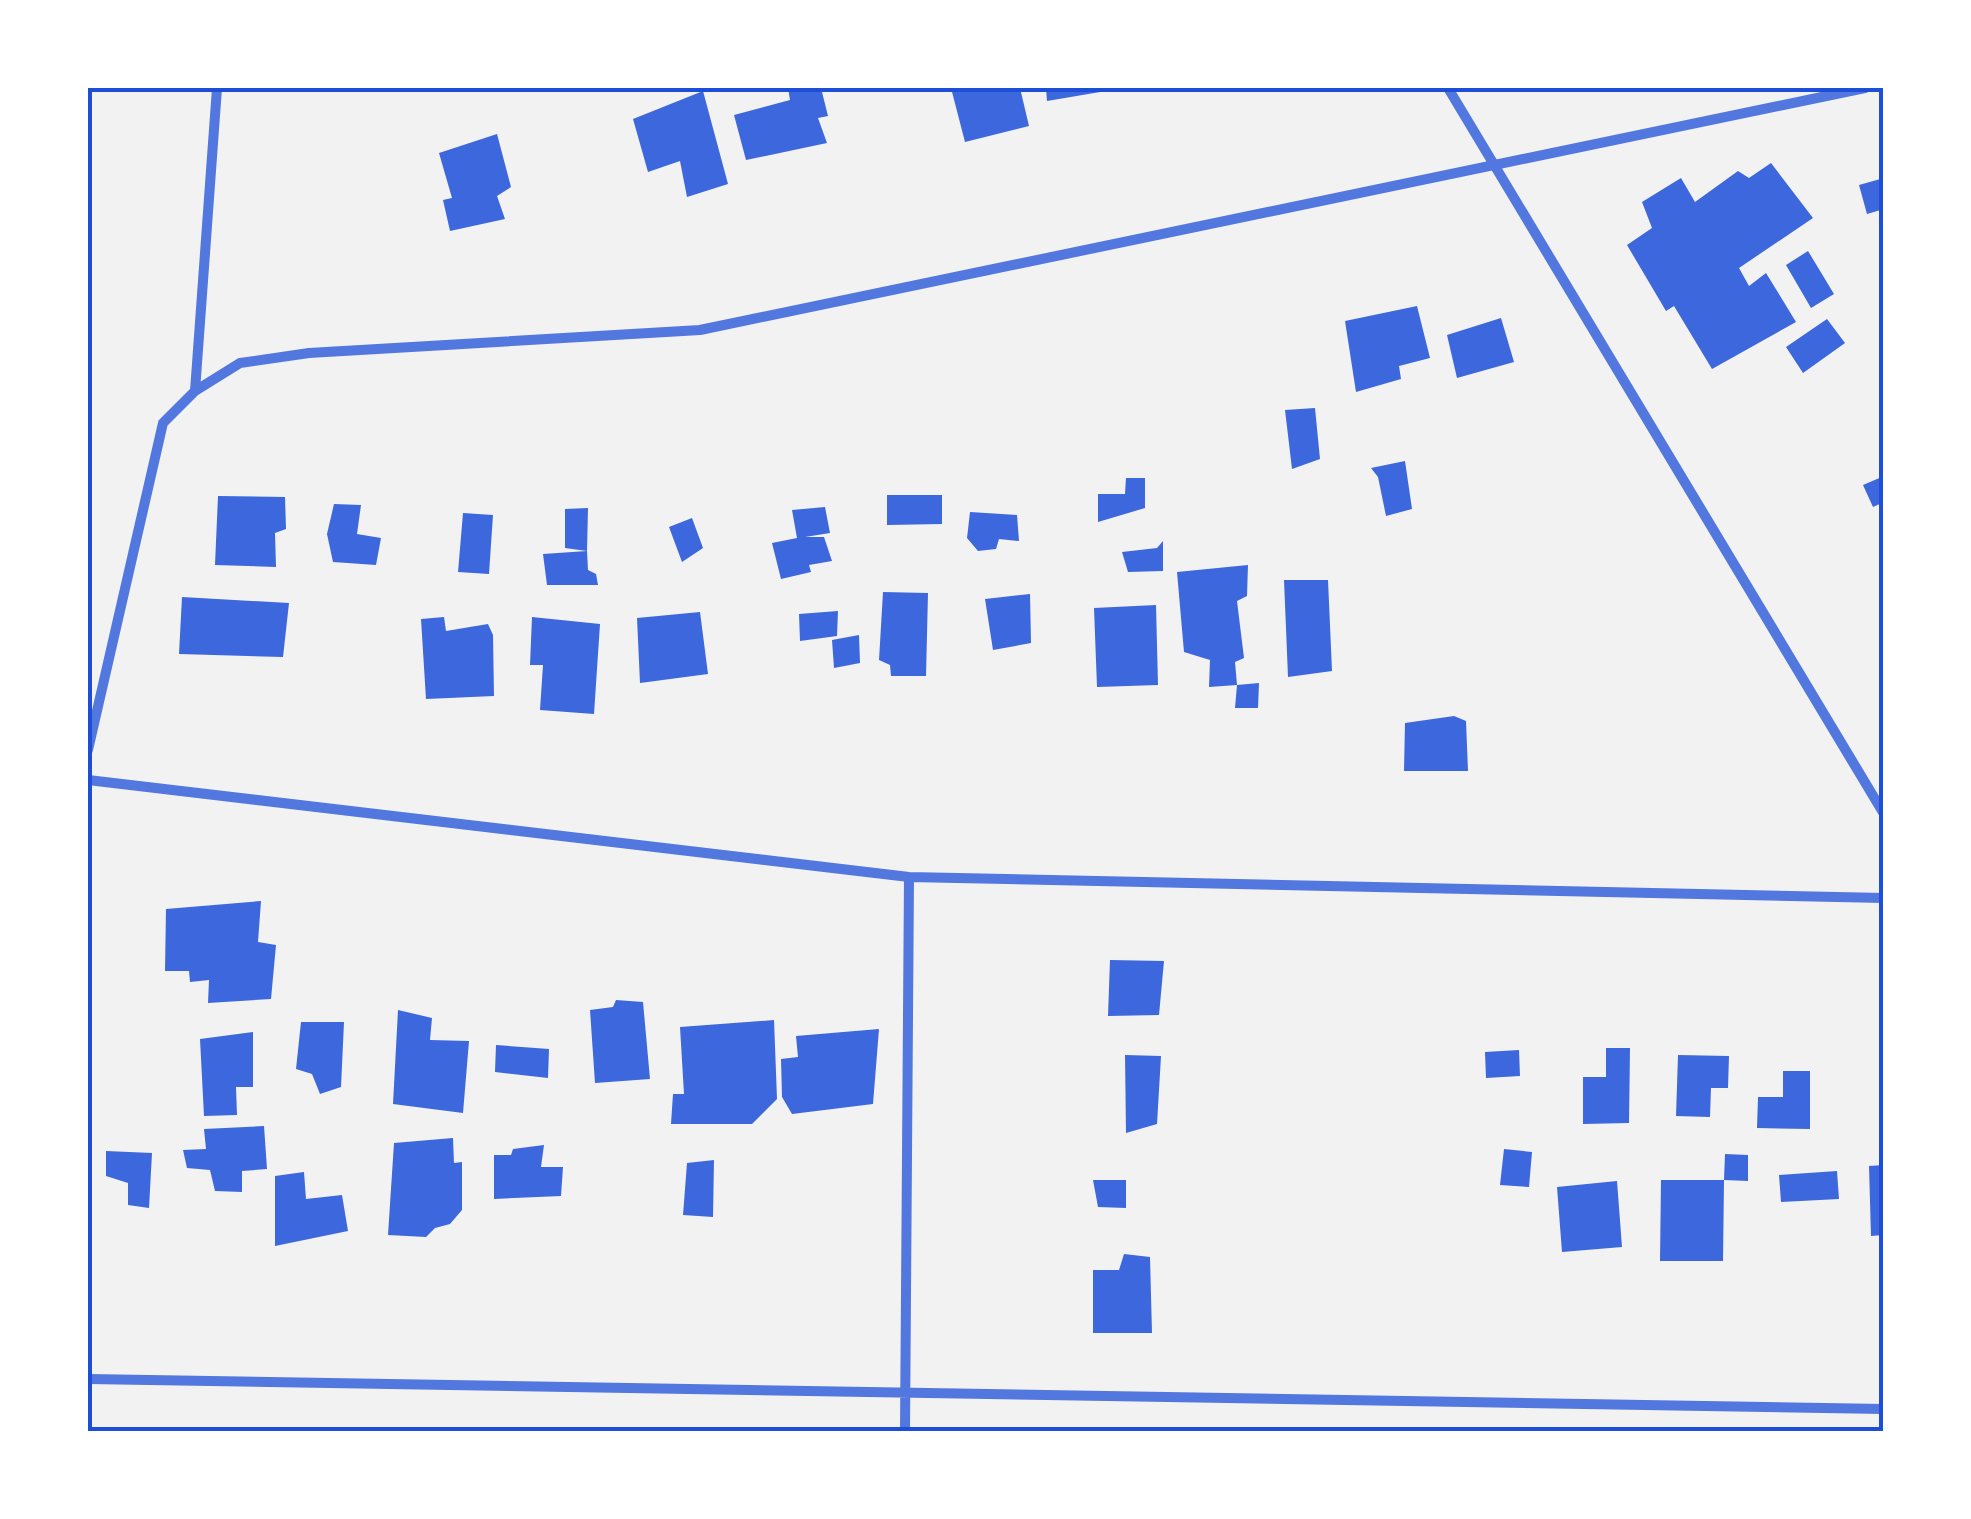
<svg xmlns="http://www.w3.org/2000/svg" width="1971" height="1519" font-family="'Work Sans',sans-serif">
<rect width="100%" height="100%" fill="#f2f2f2"/>
<path fill="#3d67dc" d="M788,88H821L828,116L818,118L827,143L746,160L734,115L790,100Z
M951,88H1020L1029,126L965,142Z
M1046,88H1112V90L1047,101Z
M703,91L728,184L687,197L680,161L648,172L633,119Z
M497,134L511,187L497,196L505,219L450,231L443,200L452,198L439,153Z
M1771,163L1813,218L1739,268L1749,286L1766,273L1796,322L1712,369L1674,306L1666,311L1627,245L1652,228L1642,202L1681,178L1695,202L1738,171L1749,178Z
M1884,178V209L1867,214L1859,185Z
M1808,251L1834,294L1811,308L1786,265Z
M1417,306L1430,358L1399,366L1401,379L1356,392L1345,321Z
M1501,318L1514,362L1457,378L1447,335Z
M1827,319L1845,343L1803,373L1786,347Z
M1315,408L1320,459L1292,469L1285,410Z
M1405,461L1412,509L1386,516L1378,477L1371,468Z
M1884,476V502L1873,507L1863,485Z
M1126,478H1145V508L1098,522V494H1125Z
M887,495H942V524L887,525Z
M218,496L285,497L286,529L275,533L276,567L215,565Z
M334,504L361,505L357,534L381,538L376,565L333,562L327,534Z
M825,507L830,533L805,537H801H824L832,561L809,565L811,572L781,579L772,543L797,538L792,510Z
M588,508L587,551L565,548V509Z
M970,512L1017,515L1019,541L999,539L996,549L978,551L967,538Z
M463,513L493,515L489,574L458,572Z
M692,518L703,548L682,562L669,527Z
M1163,541V571L1128,572L1122,552L1157,548Z
M587,551L588,570L596,574L598,585H547L543,554Z
M1248,565L1247,596L1237,601L1244,658L1235,662L1237,685L1209,687L1210,660L1184,652L1177,572Z
M1284,580H1328L1332,671L1288,677Z
M883,592L928,593L926,676H891L890,665L879,660Z
M1030,594L1031,643L993,650L985,599Z
M182,597L289,603L283,657L179,654Z
M1156,605L1158,685L1097,687L1094,608Z
M838,611L837,636L800,641L799,614Z
M700,612L708,674L640,683L637,618Z
M444,617L446,631L488,624L493,635L494,696L426,699L421,619Z
M532,617L600,624L594,714L540,710L543,665H530Z
M859,635L860,663L834,668L832,640Z
M1259,683L1258,708H1235L1237,685Z
M1454,716L1466,721L1468,771H1404L1405,723Z
M261,901L258,942L276,945L271,999L208,1003L209,980L190,982L189,971H165L166,909Z
M1110,960L1164,961L1159,1015L1108,1016Z
M616,1000L643,1002L650,1079L595,1083L590,1010L613,1007Z
M398,1010L432,1018L430,1040L469,1041L463,1113L393,1104Z
M774,1020L777,1099L752,1124H671L673,1094H684L680,1027Z
M301,1022H344L341,1087L320,1094L312,1074L296,1069Z
M879,1029L873,1104L792,1114L782,1097L781,1059L798,1057L796,1036Z
M253,1032V1087H236L237,1115L204,1116L200,1039Z
M496,1045L549,1049L548,1078L495,1072Z
M1606,1048H1630L1629,1123L1583,1124V1077H1606Z
M1519,1050L1520,1076L1486,1078L1485,1052Z
M1125,1055L1161,1056L1157,1124L1126,1133Z
M1678,1055L1729,1056L1728,1088H1711L1710,1117L1676,1116Z
M1783,1071H1810V1129L1757,1128L1758,1097H1783Z
M264,1126L267,1169L242,1171V1192L215,1191L210,1170L187,1168L183,1150L206,1149L204,1129Z
M453,1138L454,1163L462,1162V1210L450,1224L435,1228L426,1237L388,1235L394,1143Z
M544,1145L541,1167H563L561,1196L494,1199V1155H511L513,1149Z
M1504,1149L1532,1152L1529,1187L1500,1185Z
M106,1151L152,1153L149,1208L128,1205V1183L106,1176Z
M1725,1154L1748,1155V1181L1724,1180Z
M714,1160L713,1217L683,1215L687,1163Z
M1884,1165V1235L1871,1236L1869,1166Z
M1837,1171L1839,1199L1781,1202L1779,1175Z
M304,1172L306,1199L342,1195L348,1231L275,1246V1176Z
M1093,1180H1126V1208L1098,1207Z
M1661,1180H1724L1723,1261H1660Z
M1617,1181L1622,1247L1562,1252L1557,1187Z
M1124,1254L1150,1257L1152,1333H1093V1270H1119Z"/>
<g fill="none" stroke-linecap="round" stroke-linejoin="round">
<path stroke="#5277de" stroke-width="10" d="M1448,88L1884,814
M195,391L217,88
M88,750L163,423L195,391L240,363L309,353L700,330L1865,88
M88,780L909,877L1884,898
M88,1379L1884,1409
M905,1432L909,877"/>
</g>
<rect width="1971" height="1519" fill="none" stroke="#ffffff" stroke-width="180"/>
<rect x="90" y="90" width="1791" height="1339" fill="none" stroke="#1d4ed8" stroke-width="4"/>
</svg>
